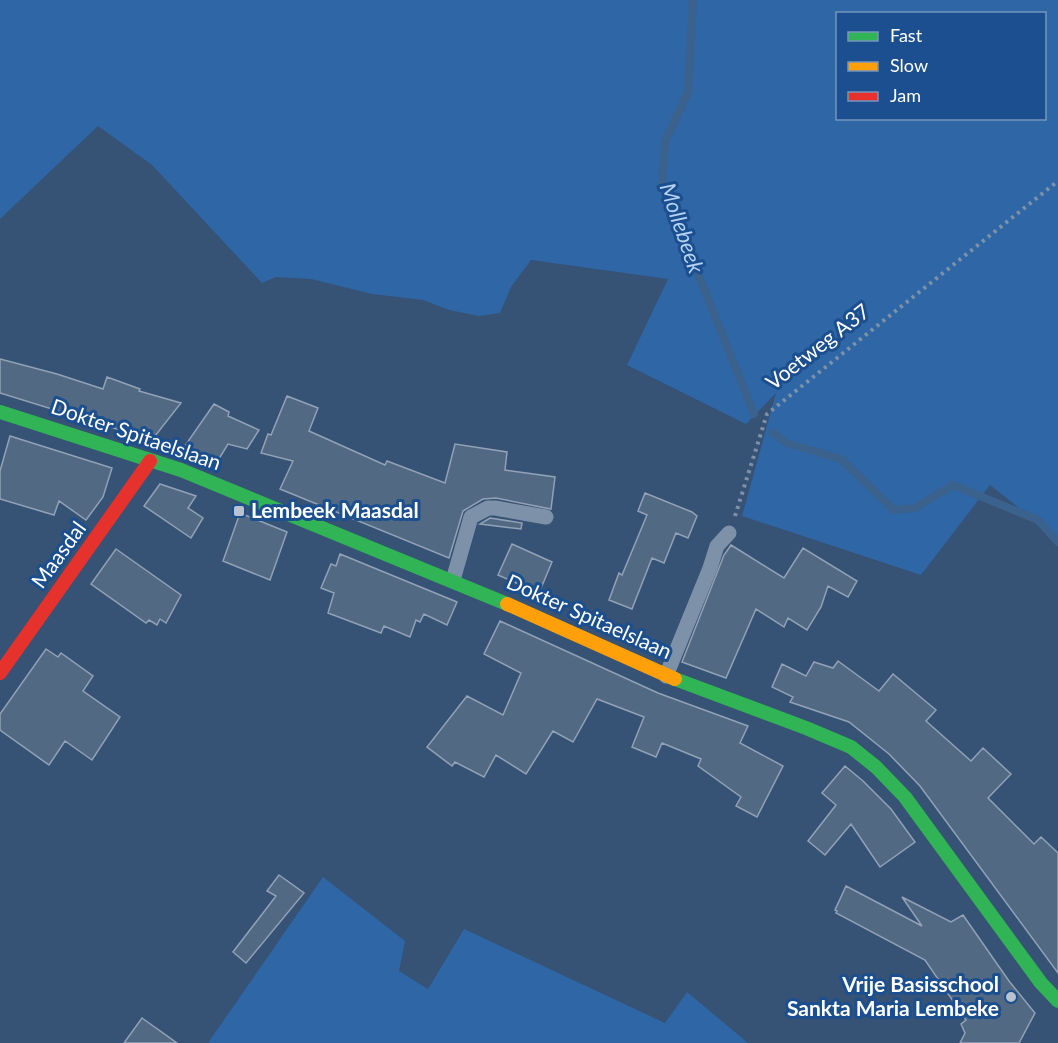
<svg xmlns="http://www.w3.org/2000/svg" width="1058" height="1043" font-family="Lato,sans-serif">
<rect width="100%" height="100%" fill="#365274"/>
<path fill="#2f66a5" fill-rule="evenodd" d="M0,0H1058V539L990,485L921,575L742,516L776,393L746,424L627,365L668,279L531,260L511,287L500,313L479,316L449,310L423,300L372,294L311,279L276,277L262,283L152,165L98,126L0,219ZM838,14H1044V118H838Z
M323,877L405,941L399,971L428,989L464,929L665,1023L687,992L748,1043H208Z"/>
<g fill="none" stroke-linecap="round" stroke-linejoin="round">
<path stroke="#3b618d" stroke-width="8" d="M693,0L688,92L665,142L662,184L754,414
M773,433L787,443L841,459L894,510L915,508L953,485L1038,520L1058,542"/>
</g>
<path fill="#526984" stroke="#92a2b6" stroke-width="1.5" d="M0,359L57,374L103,389L107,377L140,389L139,391L181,403L152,440L0,393Z
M287,396L318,408L309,431L385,465L387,461L445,483L455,444L507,452L505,470L555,477L551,509L496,498L483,499L463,511L449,558L280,489L293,461L261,453L268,434L271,435Z
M214,404L229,412L228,416L259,430L247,449L228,444L217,462L182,450Z
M10,436L112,468L103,497L86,520L59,501L54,515L0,499V471Z
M160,484L196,496L188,508L203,518L191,538L144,506Z
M645,493L692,512L697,516L688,538L676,533L664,563L652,558L632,609L609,600L619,573L622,575L647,515L638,511Z
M240,513L287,532L270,580L223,561Z
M490,518L522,523L521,529L480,524Z
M512,544L552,562L539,593L498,575Z
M731,545L784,578L803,548L857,581L848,597L828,586L821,607L807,630L788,618L784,627L756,609L726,678L682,662L724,555Z
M116,549L181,595L166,623L160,619L157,625L149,620L146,623L91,584Z
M340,554L457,602L447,625L424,614L420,622L416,620L410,637L384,626L381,633L328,613L334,593L321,588L331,564L336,566Z
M500,621L658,693L748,726L740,743L783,766L757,817L736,806L741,797L698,766L701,759L662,743L656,757L632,747L644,717L597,699L573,742L553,731L526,774L496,755L484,777L455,762L452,766L427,747L467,696L503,715L521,673L484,654Z
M46,649L58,657L61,653L93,676L83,691L120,717L92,760L65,741L49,765L0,730V714Z
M838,661L879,691L893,674L936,710L926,721L971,761L983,748L1011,774L988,798L1034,844L1041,837L1058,853V973L920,786L889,754L849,722L790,702L793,697L772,687L782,664L806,676L814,662L833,668Z
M845,766L863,781L891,809L915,842L880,867L851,824L825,855L808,841L836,805L822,793Z
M279,875L304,893L246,963L233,952L276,896L267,891Z
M846,886L922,926L902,897L951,922L963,915L1009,981L1035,1013L1019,1043H960L965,1033L961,1024L966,1020L925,960L836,913L837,911L835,910Z
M142,1018L177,1043H124Z"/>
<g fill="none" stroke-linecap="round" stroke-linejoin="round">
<path stroke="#7d92a8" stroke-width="4" stroke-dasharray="3 4.5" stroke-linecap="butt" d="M735,516L767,414L1058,181"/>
<path stroke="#7d92a8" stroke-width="15" d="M453,580L471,517L488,508H495L546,517
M666,676L710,568L717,546L729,533"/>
<path stroke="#30b455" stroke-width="14" d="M0,412L181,470L507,604
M675,679L806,728L851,747L876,767L905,797L1041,983L1058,1001"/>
<path stroke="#ff9f0a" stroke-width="14" d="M507,604L675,679"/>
<path stroke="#e5322d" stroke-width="14" d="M0,673L150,461"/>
</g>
<g fill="#b9c2ce" stroke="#1b4f8f" stroke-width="2">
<rect x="233" y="505" width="12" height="12" rx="3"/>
<circle cx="1011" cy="997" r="6"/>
</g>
<g text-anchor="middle" stroke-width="6" stroke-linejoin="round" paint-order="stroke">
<g font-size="21" fill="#fff" stroke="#1b4f8f">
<text transform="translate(818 347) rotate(-38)" y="7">Voetweg A37</text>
<text transform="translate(136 435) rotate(19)" y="7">Dokter Spitaelslaan</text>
<text transform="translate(59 555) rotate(-54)" y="7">Maasdal</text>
<text transform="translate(589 617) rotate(24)" y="7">Dokter Spitaelslaan</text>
</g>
<g font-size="21" font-weight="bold" fill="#fff" stroke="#1b4f8f" text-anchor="start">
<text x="251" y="518">Lembeek Maasdal</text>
<text x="999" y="992" text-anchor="end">Vrije Basisschool<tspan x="999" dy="24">Sankta Maria Lembeke</tspan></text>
</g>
<g font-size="22" font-style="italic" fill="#b5d3f5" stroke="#1b4f8f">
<text transform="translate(682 228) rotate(71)" y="8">Mollebeek</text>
</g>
</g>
<rect x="836" y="12" width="210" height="108" fill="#1b4f8f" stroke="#7695bc" stroke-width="1.5"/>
<rect x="848" y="32" width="30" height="9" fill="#30b455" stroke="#7695bc" stroke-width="1.5"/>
<text x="890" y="42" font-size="18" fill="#ffffff">Fast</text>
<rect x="848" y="62" width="30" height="9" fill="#ff9f0a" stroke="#7695bc" stroke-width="1.5"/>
<text x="890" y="72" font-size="18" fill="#ffffff">Slow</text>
<rect x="848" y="92" width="30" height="9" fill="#e5322d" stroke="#7695bc" stroke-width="1.5"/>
<text x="890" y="102" font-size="18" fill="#ffffff">Jam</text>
</svg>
